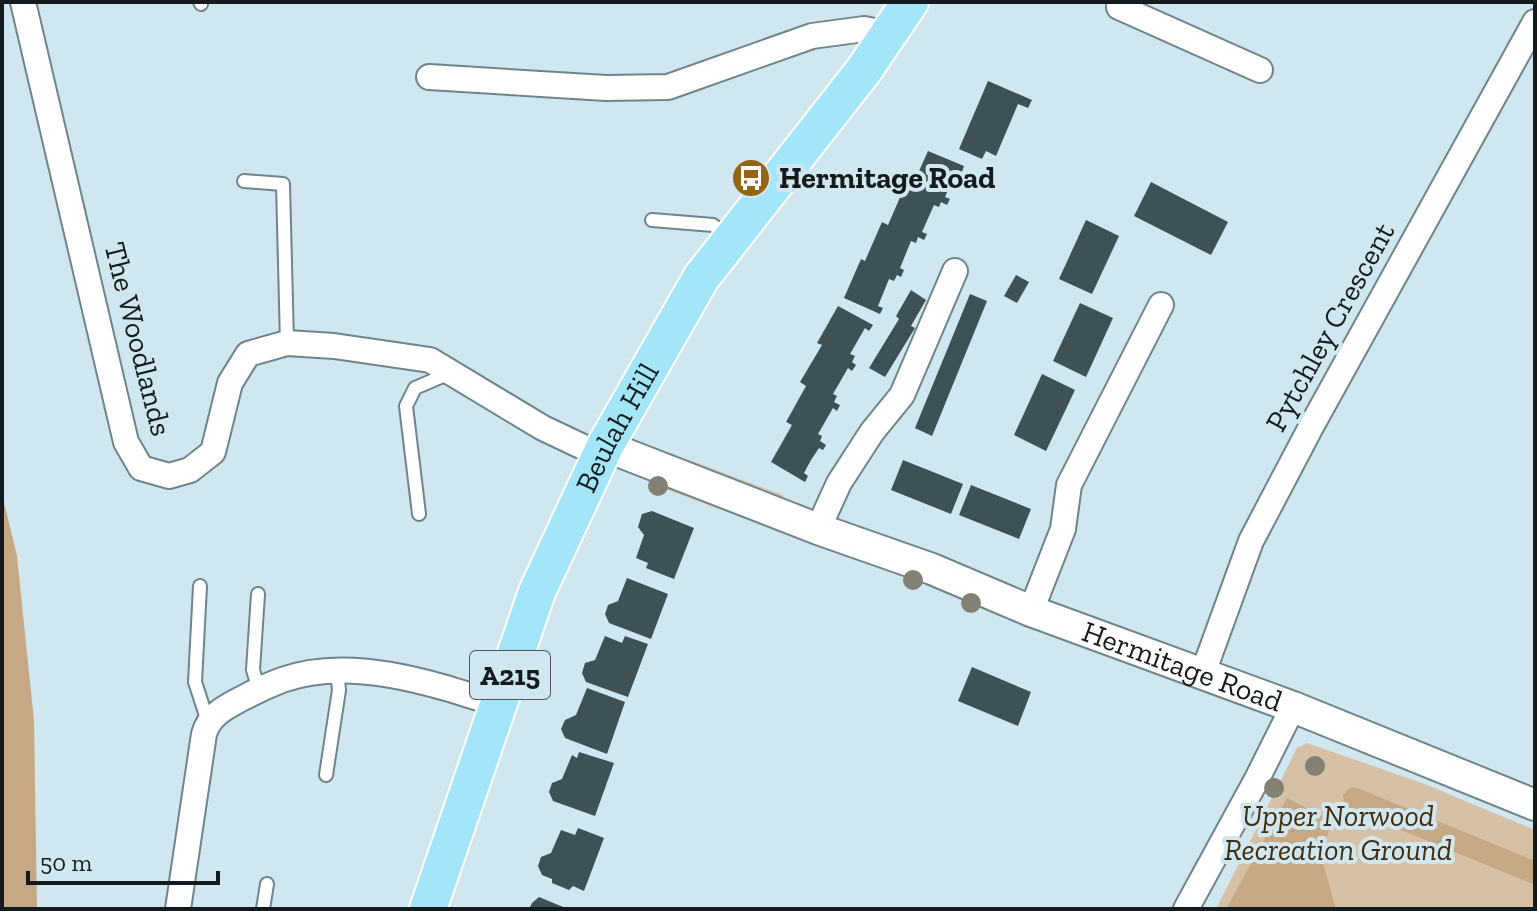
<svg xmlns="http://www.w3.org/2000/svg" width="1537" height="911" font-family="'Zilla Slab',serif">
<rect width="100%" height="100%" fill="#d0e7ef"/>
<path fill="#d7c1a6" d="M670,453L783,495V499L667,455Z
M650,479L756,519L755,522L649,483Z
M1307,743L1422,783L1535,830V909H1216L1297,748Z"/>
<path fill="#c6a984" d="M2,494L17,556L34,721L37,909H2Z
M1355,787L1535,861V885L1345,807L1343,795L1349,788Z
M1287,798L1332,821L1321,856L1336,909H1226Z"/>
<path fill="#3d5157" d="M988,81L1032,100L1028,108L1018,104L996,156L986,151L982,159L959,149Z
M928,151L964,166L962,172L957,170L951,183L945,197L950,199L947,205L941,202L939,207L934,205L922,232L927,234L924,240L918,237L916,243L911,241L900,268L904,270L901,277L897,275L894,281L889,279L878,306L883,308L880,314L844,298L861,259L865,261L882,222L888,225L905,186L911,189Z
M1151,182L1228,222L1211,255L1134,216Z
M1086,220L1119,236L1092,294L1059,279Z
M1016,275L1029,282L1017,303L1004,296Z
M911,290L926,300L911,326L915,328L885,377L869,368L899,319L896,316Z
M970,294L987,301L932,436L915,428Z
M1080,303L1113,318L1086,377L1053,361Z
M838,306L873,325L869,331L865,328L850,354L855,356L852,362L856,365L852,371L848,368L833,394L837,396L834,402L840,405L837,411L833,408L818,434L822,436L820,441L826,445L823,450L819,448L811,460L804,473L808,476L805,482L771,462L792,425L786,422L806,386L800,382L822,345L817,343Z
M1042,374L1075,390L1046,451L1014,435Z
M903,460L963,484L951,514L891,490Z
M971,485L1031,509L1019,539L959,515Z
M652,511L694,528L674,579L646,568L648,563L636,558L644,535L638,527L642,514Z
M627,578L668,594L651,639L609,623L605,614L608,605L618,601Z
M605,636L622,643L625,636L648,644L628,697L586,682L582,673L585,663L595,660Z
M972,667L1031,692L1018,726L958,701Z
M587,688L625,702L607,754L565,738L561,729L565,720L576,715Z
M579,752L614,763L595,816L553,801L549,792L552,783L562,779L572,755L577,758Z
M578,828L604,838L584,891L573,886L569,890L552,883V879L542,875L538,866L541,857L551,853L561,830L575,835Z
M539,897L568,909H529L532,903Z"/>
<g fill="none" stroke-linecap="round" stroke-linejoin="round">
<g stroke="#6f848b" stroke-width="16">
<path id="service" d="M200,2L201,4
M244,181L283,184L287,343
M652,220L713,225L728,238
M419,514L406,406L415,388L450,373
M200,586L195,682L208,722
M258,594L253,670L259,690
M326,775L339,690L337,671
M263,909L267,884"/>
</g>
<g stroke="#6f848b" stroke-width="28">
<path id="minor" d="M23,2L126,442L141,468L169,476L190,470L213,452L230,383L248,354L287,343L334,346L430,360L543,428L600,455
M1122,2L1119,7L1260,70
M429,77L606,88L668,87L812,36L864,29L889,34
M818,529L839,483L872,432L902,395L955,271
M1031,611L1063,529L1069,485L1161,305
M1203,673L1251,541L1312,425L1535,22
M178,909L204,734C209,715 226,707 243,698C256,691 269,685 282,680C350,655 435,684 500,705
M1186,909L1257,779L1293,707"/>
</g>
<g stroke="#6f848b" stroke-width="34">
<g id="tertiary">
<path id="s1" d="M605,446L818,529L932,569L1031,611L1293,707L1535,805"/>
</g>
</g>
<g stroke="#fff" stroke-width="40">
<g id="primary">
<path id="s2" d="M428,909L537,592L605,446L701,278L864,70L910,2"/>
</g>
</g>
<use href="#service" stroke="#fff" stroke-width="12"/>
<use href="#minor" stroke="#fff" stroke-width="24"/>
<use href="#tertiary" stroke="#fff" stroke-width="30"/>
<use href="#primary" stroke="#a3e6fa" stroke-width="36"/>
</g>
<g fill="#828174">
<circle cx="658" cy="486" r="10"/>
<circle cx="913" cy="580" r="10"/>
<circle cx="971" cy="603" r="10"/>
<circle cx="1315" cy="766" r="10"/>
<circle cx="1274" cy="788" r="10"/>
</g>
<defs>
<g id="bus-disc" transform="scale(2)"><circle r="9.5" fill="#956415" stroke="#d0e7ef"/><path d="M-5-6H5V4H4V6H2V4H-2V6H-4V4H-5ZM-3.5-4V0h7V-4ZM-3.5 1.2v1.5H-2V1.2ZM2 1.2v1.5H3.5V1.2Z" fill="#fff"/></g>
</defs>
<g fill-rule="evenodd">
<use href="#bus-disc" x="751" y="178"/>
</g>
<g text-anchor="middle" stroke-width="8" stroke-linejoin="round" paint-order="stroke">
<rect fill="#d0e7ef" stroke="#4c585d" stroke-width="2" x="470" y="651" width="80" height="48" rx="6"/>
<g font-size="28" font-weight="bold" fill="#131b1e">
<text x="510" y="685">A215</text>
</g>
<g font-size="30" font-weight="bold" fill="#131b1e" stroke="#d0e7ef" text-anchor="start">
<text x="779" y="188">Hermitage Road</text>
</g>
<g font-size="30" fill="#131b1e" stroke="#d0e7ef">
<text transform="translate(1330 327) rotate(-61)" y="10">Pytchley Crescent</text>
<text transform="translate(138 339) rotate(76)" y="10">The Woodlands</text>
<text dy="10" stroke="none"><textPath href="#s2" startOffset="518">Beulah Hill</textPath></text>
<text dy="10" stroke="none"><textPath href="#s1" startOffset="618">Hermitage Road</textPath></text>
</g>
<g font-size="30" font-style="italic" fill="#432d0f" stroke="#d0e7ef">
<text x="1338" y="826">Upper Norwood<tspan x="1338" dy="34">Recreation Ground</tspan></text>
</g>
</g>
<rect width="1537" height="911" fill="none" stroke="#131b1e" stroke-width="8"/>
<path d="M28 871v12h190v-12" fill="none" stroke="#131b1e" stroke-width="4"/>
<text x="40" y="871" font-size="24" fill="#131b1e" stroke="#d0e7ef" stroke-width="6" paint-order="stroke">50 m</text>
</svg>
